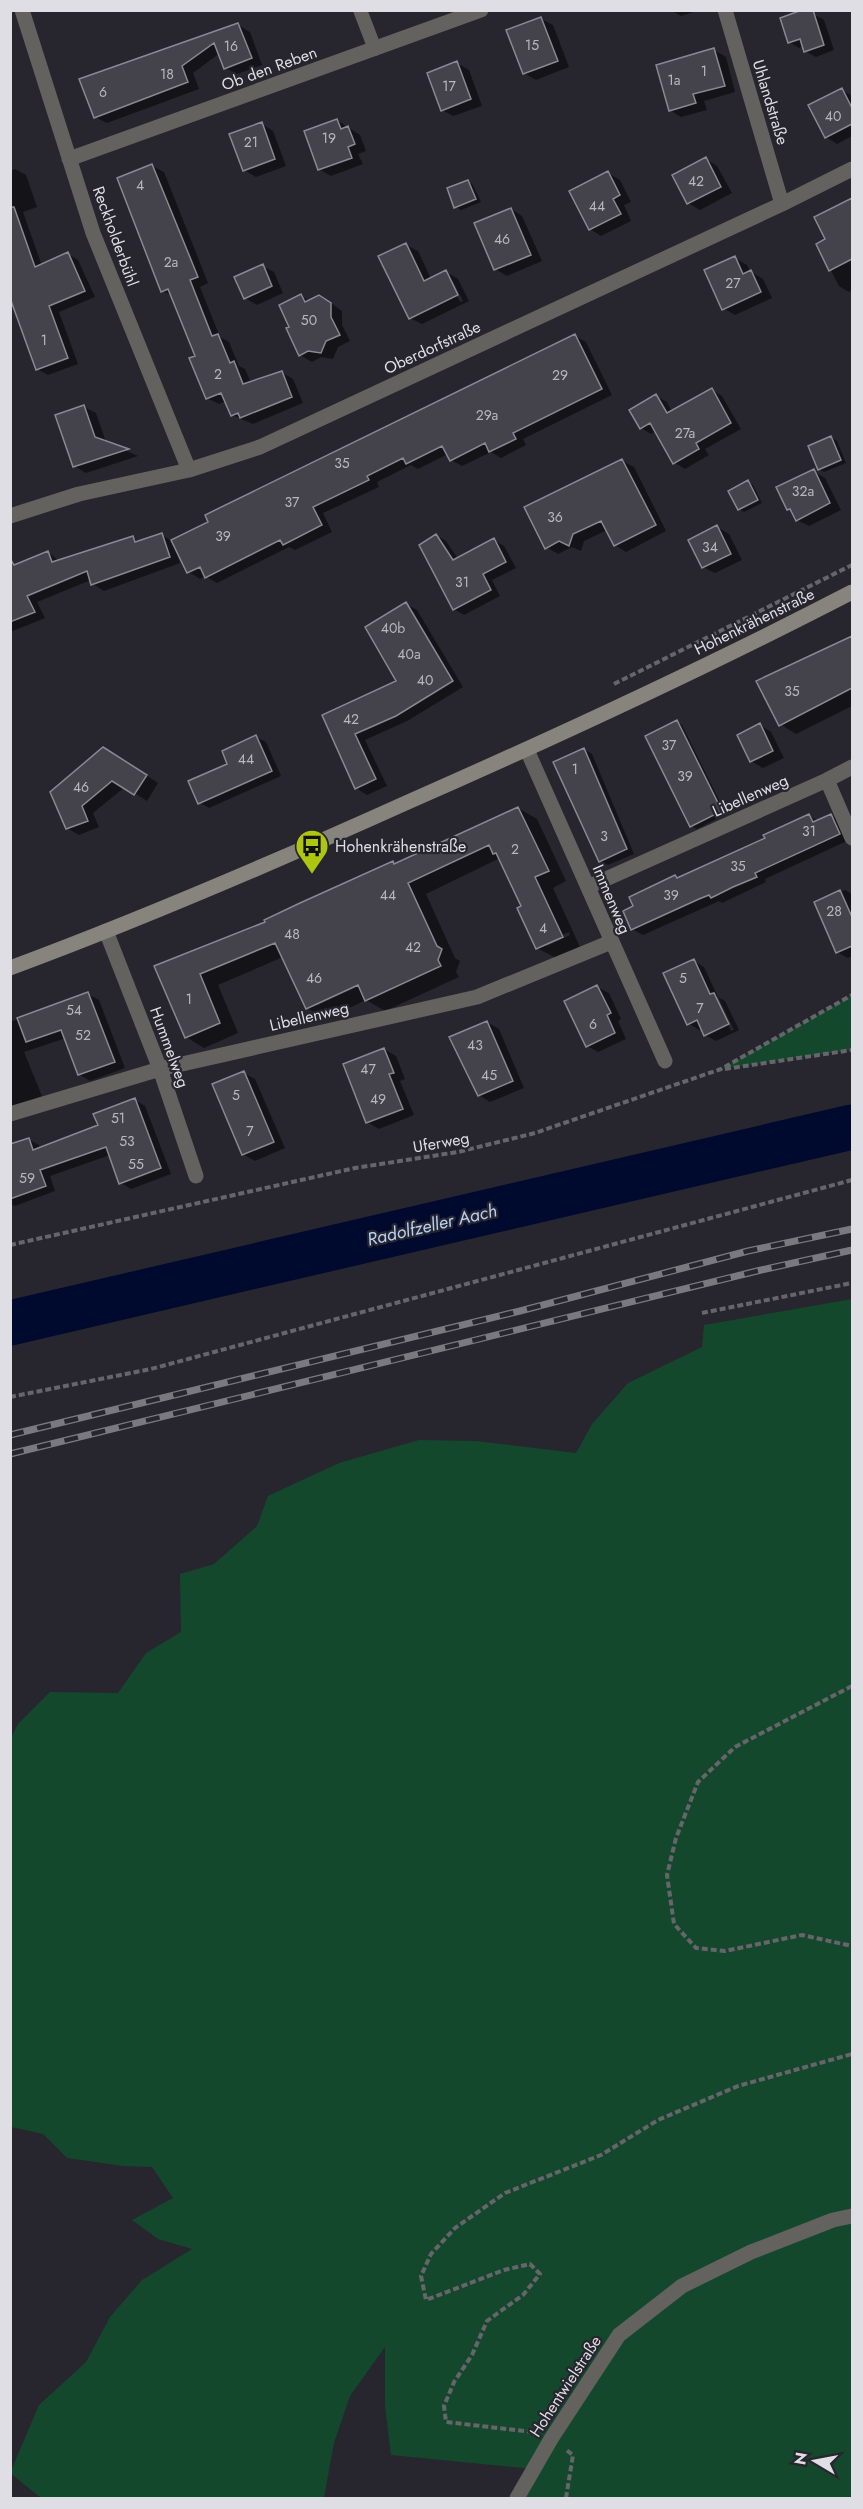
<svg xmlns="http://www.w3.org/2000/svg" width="863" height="2509" font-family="Jost,sans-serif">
<rect width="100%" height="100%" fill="#27252d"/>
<path fill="#14482c" d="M852,995V1050L721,1069Z
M852,1299V2498H517L534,2469L391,2455L385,2406V2347L350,2396L334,2443L324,2498H41L10,2473L39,2405L86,2362L110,2317L142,2280L192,2249L158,2239L132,2220L173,2198L152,2167L123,2166L67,2158L43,2134L11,2127V1738L18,1724L50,1692L118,1693L146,1653L181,1632L180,1574L214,1564L257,1526L268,1496L339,1463L419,1440L476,1441L576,1453L592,1424L628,1383L702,1347L704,1325Z"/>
<path fill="#0007" fill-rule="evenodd" d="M671,10H700L681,16Z
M813,14L824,20L834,50L816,57L805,51L804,46L799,48L789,42Z
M541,19L553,25L569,67L536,80L524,73Z
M238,25L250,32L262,65L237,74L225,68L220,53L193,73L199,89L107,123L95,117Z
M714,50L726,57L735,92L704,101L707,110L681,117L670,110Z
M457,63L469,70L482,106L453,116L442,110Z
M842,90L852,96V136L837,144L826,137Z
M337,120L360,135L366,151L358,154L363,164L331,176L319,169Z
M262,124L273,131L286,166L256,177L244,170Z
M706,159L717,166L732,193L700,210L688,203Z
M152,166L164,172L208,283L200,287L220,337L229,342L239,366L245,369L251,383L281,372L293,379L303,403L253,424L232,415L226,401L219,404L207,398L197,357L172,296L163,291Z
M15,169L26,175L37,207L23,212L42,266L68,254L78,260L95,297L59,312L78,364L48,375L37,369L10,293V171Z
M608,173L620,180L631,202L624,205L631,221L601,236L590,229Z
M468,181L473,185L481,202L461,210L456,207Z
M852,201V290L849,292L839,286L818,245L827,240L816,218Z
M511,209L522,216L542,261L507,276L495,269Z
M406,245L418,251L431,279L446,272L458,279L469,301L422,324L410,318ZM449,280H452L463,301L460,302Z
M735,258L747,265L750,271L763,279L772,298L735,315L723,308Z
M262,266L274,272L283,293L257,305L245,298Z
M301,296L310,301L331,303L342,311V325L350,341L338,347L333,359L321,357L312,362L300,355L280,306Z
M575,336L586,342L612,395L523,439L526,445L501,458L491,452L462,466L451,460L448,454L418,469L411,465L377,482L379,487L323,513L332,532L295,550L289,547L217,583L205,576L200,579L189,572L177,549H175L180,563L104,591L93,584L91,580L37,602L45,618L10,632V578L48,552L59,561L132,537L140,542L162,535L172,541Z
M712,390L722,396L741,429L705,449L709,455L685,469L675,463L656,431L651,434L641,428L656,396L667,402L672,412Z
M84,407L96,413L106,442L138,456L86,473L74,466Z
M831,437L837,441L846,463L824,472L819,469Z
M622,461L634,467L666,531L626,552L615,545L607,530L584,541L581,551L572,547L558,554L546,547Z
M813,471L825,478L841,510L809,526L797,520L793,512L789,509Z
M747,482L753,485L762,503L744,512L739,509Z
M717,527L729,534L742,560L715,573L703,567Z
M436,535L446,541L458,559L494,540L504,546L516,568L492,580L500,596L464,615L454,609Z
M406,604L417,610L463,687L407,721L365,740L387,786L367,795L356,788L324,715L399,682Z
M852,635V706L796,734L780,724L834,647L833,644Z
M677,721L682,725L726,814L697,829L691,826Z
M760,725L771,732L784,758L763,768L751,761Z
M256,737L266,742L281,776L209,808L199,802Z
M584,749L592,754L634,854L608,865L600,861Z
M115,755L158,783L147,801L125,787L93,813L99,827L79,835L67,828Z
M518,808L537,819L566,881L553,888L580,947L556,958L537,948L523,907L500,858L426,894L455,958L460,961L456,972L459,977L385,1011L366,1000L326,1019L307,1008L283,957L218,985L238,1033L204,1048L186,1037L156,967L267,922L393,863L396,865ZM569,932L570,935L547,946V942ZM364,980L365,983L316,1006V1003Z
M809,816L819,821L831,816L841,822L849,840L765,879L766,882L722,903L719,901L643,935L632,929L635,907L675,877L679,879L767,839Z
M845,890L852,894V956L848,958L837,952L816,903Z
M694,961L704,967L718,997L725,1001L739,1030L716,1041L705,1035L702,1028L699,1030L688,1023ZM715,997H718L734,1030L731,1031Z
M597,987L609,993L621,1019L618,1021L626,1039L598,1052L587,1046Z
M88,994L99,1000L125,1068L90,1081L79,1074L66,1038L24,1052L42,1096L10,1108V1022Z
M487,1022L499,1029L524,1088L490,1102L479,1095L451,1038Z
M384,1049L396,1056L405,1079L400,1081L414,1115L379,1129L367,1122Z
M244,1073L255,1079L285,1148L255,1161L243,1154Z
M135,1100L145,1106L171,1174L131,1189L121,1183L110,1155L50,1176L55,1191L15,1206L10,1204V1146L28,1139L39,1145L40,1149L99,1126Z"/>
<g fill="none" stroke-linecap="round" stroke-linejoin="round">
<path stroke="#000a2e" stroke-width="45" d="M10,1323L852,1127"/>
</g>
<path fill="#44424b" stroke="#8a8893" stroke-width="1.5" d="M802,10H813L824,45L804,52L800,39L788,43L780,18Z
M541,17L558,61L523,74L506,30Z
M238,23L252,58L224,69L214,43L182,66L188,82L94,118L79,79Z
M714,48L725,86L693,94L696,103L669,111L656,65Z
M457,61L471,99L441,111L427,73Z
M842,88L852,108V124L825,138L808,105Z
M337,119L341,129L348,126L355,144L348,147L352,158L318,170L304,131Z
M262,122L275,159L243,171L229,134Z
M706,157L721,187L687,204L672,175Z
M152,164L198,277L190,280L212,336L218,334L230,363L234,361L243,384L282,371L292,397L240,418L238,413L231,416L221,393L206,399L189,358L195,356L168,289L161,292L117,178Z
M608,171L620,195L613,199L621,214L589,230L569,191Z
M468,180L476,199L454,208L447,188Z
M852,198V259L829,271L816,244L825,239L814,217Z
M10,207H14L35,267L68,252L85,291L49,306L68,358L36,370L10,298Z
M511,208L531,255L494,270L474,223Z
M406,243L424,281L446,270L458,295L409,319L378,256Z
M735,256L743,274L751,270L761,292L722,310L704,270Z
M263,264L272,286L244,299L234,277Z
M301,294L305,302L319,295L331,303V317L340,335L326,341L321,353L308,351L299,356L286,328L289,327L279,305Z
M575,334L602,389L513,433L516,439L489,452L485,443L450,461L442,446L406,464L403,458L367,476L369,480L313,507L322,525L283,545L280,540L205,578L200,567L187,573L171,540L208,522L205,515Z
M712,388L731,423L696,443L699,449L673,464L650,423L640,429L629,410L656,394L667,413Z
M84,405L95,437L129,449L73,467L55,415Z
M831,436L841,460L818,470L808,446Z
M622,459L656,525L614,546L601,521L573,534L569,546L559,541L545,549L524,507Z
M814,469L830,503L796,521L790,509L787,510L776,487Z
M748,480L758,500L738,510L728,491Z
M717,525L731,554L702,568L688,540Z
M162,533L170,557L91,585L87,571L27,596L35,612L10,622V558L14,565L48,551L52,562L133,536L135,542Z
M436,534L453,560L494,538L506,562L483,574L491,590L453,610L419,545Z
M406,602L453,681L396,716L355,734L376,779L355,789L322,715L396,681L365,627Z
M852,636V688L779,726L756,681Z
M677,720L722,811L690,827L645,736Z
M760,723L773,751L750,762L737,735Z
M256,735L272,771L198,804L188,781L227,764L222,751Z
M103,747L147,775L134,795L112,781L82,806L88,821L66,829L50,792Z
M584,748L627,849L599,862L553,762Z
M518,807L549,871L535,877L563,937L536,949L517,908L521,906L496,853L493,854L489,845L408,883L437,946L442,949L438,960L441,966L365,1001L358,985L306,1009L275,943L200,974L220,1023L185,1038L154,966L265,922L264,920L300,903L393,861L394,864Z
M809,814L813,822L831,814L840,834L755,873L757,877L733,887L711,898L709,895L699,899L631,930L623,911L633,906L629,897L675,875L677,878L765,838L763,835Z
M840,890L852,917V946L836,953L814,902Z
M694,959L710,994L714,993L729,1024L704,1036L697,1020L687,1025L663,973Z
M597,985L611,1013L607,1015L615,1033L586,1047L564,1001Z
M88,992L115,1062L78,1075L61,1030L26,1042L17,1018Z
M487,1021L513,1081L478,1096L449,1037Z
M384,1048L394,1073L389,1074L403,1109L366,1123L343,1064Z
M244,1071L274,1142L242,1155L212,1084Z
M135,1098L161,1168L119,1184L106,1147L40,1170L46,1186L10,1199V1144L29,1138L33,1150L98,1125L93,1114Z"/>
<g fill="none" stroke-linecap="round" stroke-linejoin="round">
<path stroke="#67656c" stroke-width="4" stroke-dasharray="6 3" stroke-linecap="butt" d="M614,684L852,565
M725,1069L852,1050
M10,1245L355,1168L458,1152L535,1133L721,1069L852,995
M702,1313L852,1283
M10,1397L151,1369L852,1180
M852,1686L735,1747L698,1782L676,1838L667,1875L674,1924L696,1948L725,1951L802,1935L852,1946
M533,2432L446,2422L444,2406L454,2382L472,2355L487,2321L523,2295L540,2274L530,2264L504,2270L426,2300L421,2276L431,2254L455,2228L505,2193L601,2155L658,2120L738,2086L852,2054
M566,2498L573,2455L566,2450"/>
<path stroke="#64625e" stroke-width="14" d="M360,10L375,49"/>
<path stroke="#64625e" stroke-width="15" d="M22,10L93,233L189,470
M725,10L782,204
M69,159L481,10
M10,516L79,494L189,470L260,447L782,204L852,169
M527,750L665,1061
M827,780L852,838
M588,887L827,780L852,767
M106,931L160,1069L196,1176
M10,1114L160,1069L477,997L611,942
M517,2498L551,2439L619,2335L682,2286L751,2252L833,2220L852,2216"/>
<path stroke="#87847d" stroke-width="15" d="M10,968C145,918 277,861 408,802C558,736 707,667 852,592"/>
<g stroke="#7b7980" stroke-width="7">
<path id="rail" d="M10,1435L520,1311L748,1251L852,1229
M10,1454L757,1271L852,1250"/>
</g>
<use href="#rail" stroke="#27252d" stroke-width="4.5" stroke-dasharray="14" stroke-linecap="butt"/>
</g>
<defs>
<g id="bus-pin" transform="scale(1.725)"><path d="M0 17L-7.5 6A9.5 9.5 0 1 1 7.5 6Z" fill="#adc60f" stroke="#27252d"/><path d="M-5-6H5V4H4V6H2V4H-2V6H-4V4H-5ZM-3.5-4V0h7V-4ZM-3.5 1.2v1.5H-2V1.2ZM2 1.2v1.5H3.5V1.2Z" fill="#111"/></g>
</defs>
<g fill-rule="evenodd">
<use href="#bus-pin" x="312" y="846"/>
</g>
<g text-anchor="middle" stroke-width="4.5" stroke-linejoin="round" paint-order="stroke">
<g font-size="14" fill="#b8b7be">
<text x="532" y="50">15</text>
<text x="231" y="51">16</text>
<text x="704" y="76">1</text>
<text x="167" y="79">18</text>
<text x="674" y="85">1a</text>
<text x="449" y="91">17</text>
<text x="103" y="97">6</text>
<text x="833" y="121">40</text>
<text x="329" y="143">19</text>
<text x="251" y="147">21</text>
<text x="696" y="186">42</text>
<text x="140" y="190">4</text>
<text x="597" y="211">44</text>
<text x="502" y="244">46</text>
<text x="171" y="267">2a</text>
<text x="733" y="288">27</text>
<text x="309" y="325">50</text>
<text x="44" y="345">1</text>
<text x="218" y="379">2</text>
<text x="560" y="380">29</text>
<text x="487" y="420">29a</text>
<text x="685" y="438">27a</text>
<text x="342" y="468">35</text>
<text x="803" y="496">32a</text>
<text x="292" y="507">37</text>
<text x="555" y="522">36</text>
<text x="223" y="541">39</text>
<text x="710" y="552">34</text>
<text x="462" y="587">31</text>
<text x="393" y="633">40b</text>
<text x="409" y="659">40a</text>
<text x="425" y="685">40</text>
<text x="792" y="696">35</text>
<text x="351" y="724">42</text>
<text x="669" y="750">37</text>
<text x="246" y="764">44</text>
<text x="575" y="774">1</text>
<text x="685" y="781">39</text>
<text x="81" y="792">46</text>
<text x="809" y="836">31</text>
<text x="604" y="841">3</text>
<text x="515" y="854">2</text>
<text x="738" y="871">35</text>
<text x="388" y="900">44</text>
<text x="671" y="900">39</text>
<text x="834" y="916">28</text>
<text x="543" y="933">4</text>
<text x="292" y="939">48</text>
<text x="413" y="952">42</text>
<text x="314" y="983">46</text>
<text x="683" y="983">5</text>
<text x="189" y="1004">1</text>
<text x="700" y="1013">7</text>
<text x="74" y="1015">54</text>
<text x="593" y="1029">6</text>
<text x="83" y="1040">52</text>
<text x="475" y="1050">43</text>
<text x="368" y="1074">47</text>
<text x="489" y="1080">45</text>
<text x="236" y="1100">5</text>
<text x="378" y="1104">49</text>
<text x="118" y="1123">51</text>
<text x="250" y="1136">7</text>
<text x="127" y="1146">53</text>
<text x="136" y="1169">55</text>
<text x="27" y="1183">59</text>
</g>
<g font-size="16" fill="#dfdee4" stroke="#27252d">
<text transform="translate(269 68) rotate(-20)" y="6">Ob den Reben</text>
<text transform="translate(771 102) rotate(73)" y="6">Uhlandstraße</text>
<text transform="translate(116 236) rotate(70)" y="6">Reckholderbühl</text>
<text transform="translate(432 347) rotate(-25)" y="6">Oberdorfstraße</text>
<text transform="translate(754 621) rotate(-26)" y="6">Hohenkrähenstraße</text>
<text transform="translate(750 795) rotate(-24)" y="6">Libellenweg</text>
<text transform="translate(612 899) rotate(67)" y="6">Immenweg</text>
<text transform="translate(309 1016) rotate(-13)" y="6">Libellenweg</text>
<text transform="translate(170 1047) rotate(70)" y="6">Hummelweg</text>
<text transform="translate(441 1142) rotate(-10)" y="6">Uferweg</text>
<text transform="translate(565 2386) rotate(-57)" y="6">Hohentwielstraße</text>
</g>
<g font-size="16" fill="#dfdee4" stroke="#27252d" text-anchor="start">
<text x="335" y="852">Hohenkrähenstraße</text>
</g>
<g font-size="18" font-style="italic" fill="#b7d0f9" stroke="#27252d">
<text transform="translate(432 1225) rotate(-13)" y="6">Radolfzeller Aach</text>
</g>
</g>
<rect width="863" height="2509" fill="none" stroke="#dfdee4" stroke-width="24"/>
<g transform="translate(815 2461) rotate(280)" stroke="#27252d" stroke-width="4.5" paint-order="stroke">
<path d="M0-4.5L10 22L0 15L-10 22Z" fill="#dfdee4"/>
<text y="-9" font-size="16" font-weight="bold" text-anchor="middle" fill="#dfdee4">N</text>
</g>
</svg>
